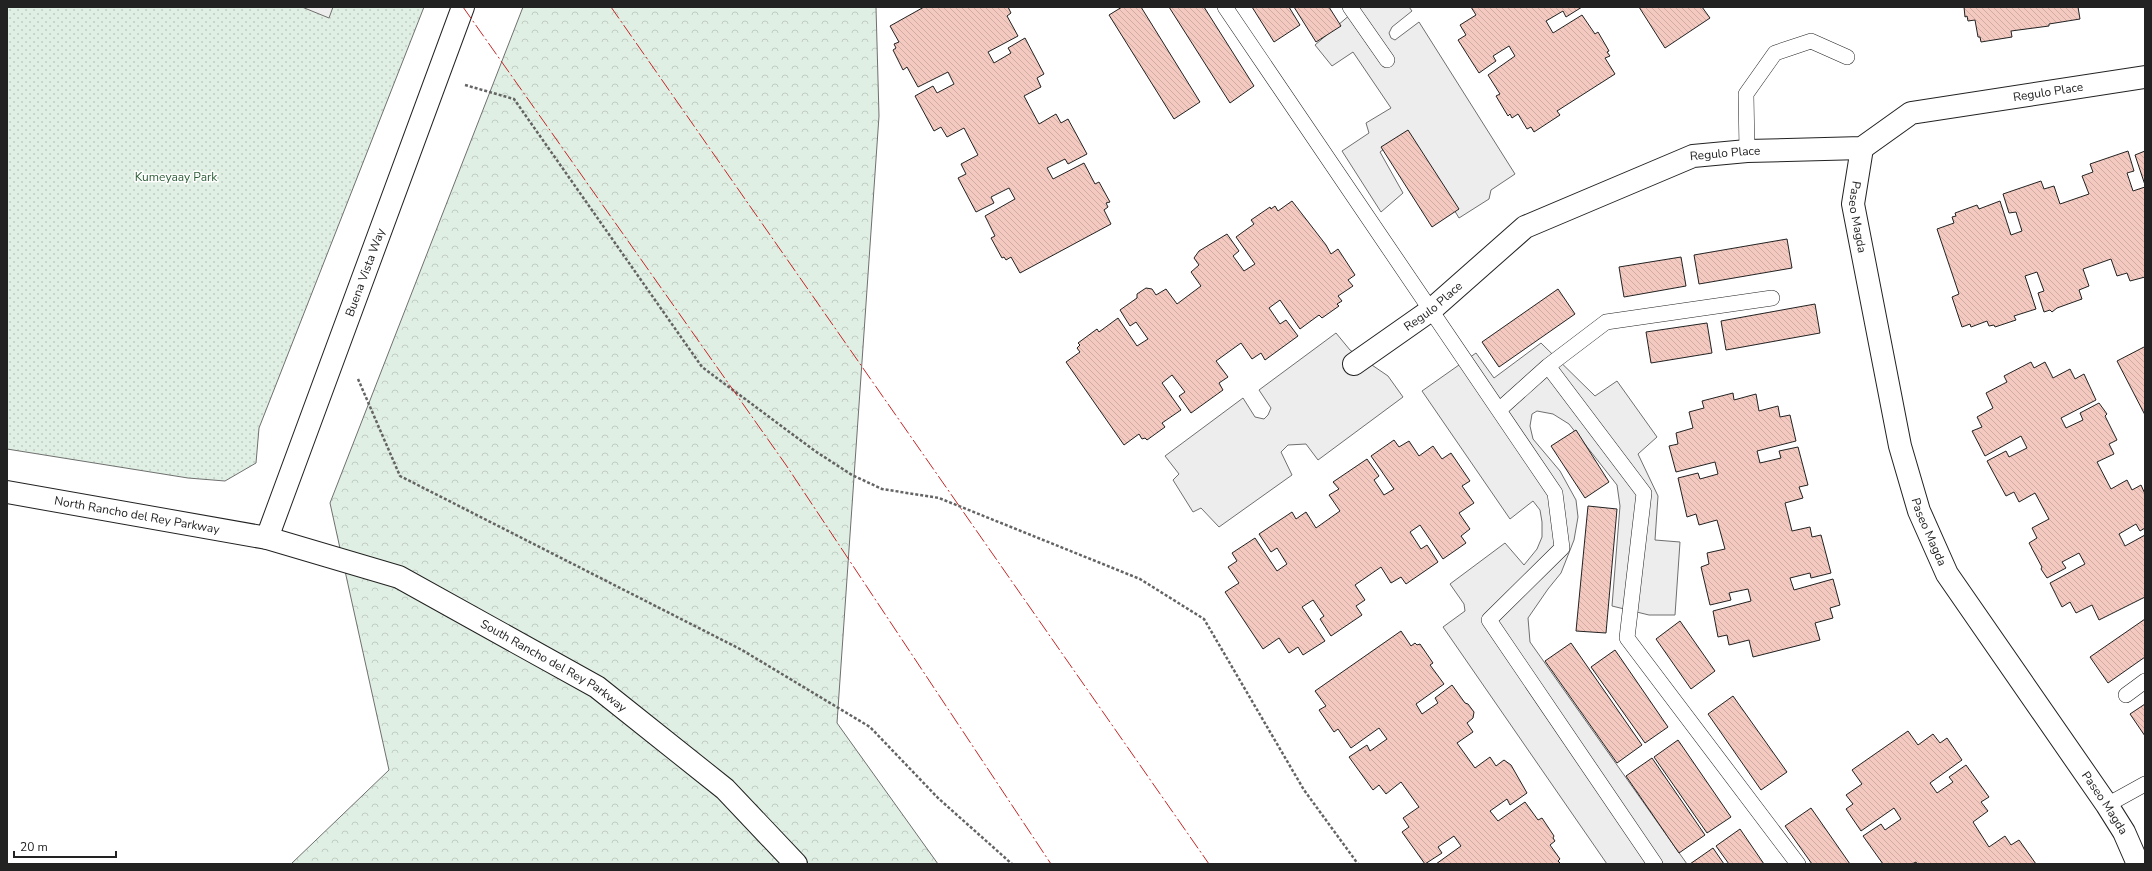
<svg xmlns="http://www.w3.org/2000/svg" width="2152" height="871" font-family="'Nunito Sans',sans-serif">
<defs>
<pattern id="grass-dots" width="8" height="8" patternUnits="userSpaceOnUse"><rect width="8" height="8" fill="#e0efe3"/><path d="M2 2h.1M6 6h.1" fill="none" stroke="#c0cdc2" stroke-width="1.8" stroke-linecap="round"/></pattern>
<pattern id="forest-crowns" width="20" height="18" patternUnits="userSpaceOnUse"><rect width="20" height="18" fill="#e0efe3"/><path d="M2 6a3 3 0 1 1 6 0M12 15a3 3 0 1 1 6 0" fill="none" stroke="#c0cdc2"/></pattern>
<pattern id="building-back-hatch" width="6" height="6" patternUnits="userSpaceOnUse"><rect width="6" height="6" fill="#f3c9c0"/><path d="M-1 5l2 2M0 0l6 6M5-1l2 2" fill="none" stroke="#d0aca5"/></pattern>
</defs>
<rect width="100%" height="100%" fill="#fff"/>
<path fill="url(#grass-dots)" stroke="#6f6f6f" d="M7,7H424L259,428L256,463L225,481L188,478L7,449Z"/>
<path fill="url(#forest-crowns)" stroke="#6f6f6f" d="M523,7H876L879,116L837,723L938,864H291L389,770L330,503Z"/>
<path fill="#ededed" stroke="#6f6f6f" d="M302,7H333L329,18Z
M1359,7H1409L1412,11L1392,27L1389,33L1391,38L1395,40L1419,22L1515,174L1491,190L1489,199L1459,218L1407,132L1380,152L1403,193L1381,212L1342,151L1369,133L1366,123L1391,108L1353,52L1332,66L1315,45Z
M1336,333L1350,350L1388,376L1403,397L1318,460L1306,444L1288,445L1281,452L1292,475L1219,527L1201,508L1193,512L1173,480L1179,474L1165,456L1243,398L1255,417L1264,419L1268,415L1271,408L1259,390Z
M1541,343L1595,396L1617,381L1657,437L1638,454L1658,496L1655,540L1680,542L1675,615H1649L1612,606L1620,506L1617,485L1569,424L1553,414L1537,411L1532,414L1530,426L1533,439L1560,471L1576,500L1578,517L1574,540L1561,573L1548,589L1528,618L1530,642L1687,864H1607L1443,627L1465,611L1464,604L1450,584L1505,543L1524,565L1537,549L1542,537V522L1540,510L1533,501L1510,519L1422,391L1476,353L1494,378Z"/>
<path fill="url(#building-back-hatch)" stroke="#222" d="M924,7H1008L1011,13L1007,16L1018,36L988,52L994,63L1011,53L1008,48L1025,38L1044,74L1037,78L1041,87L1024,96L1039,124L1056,114L1061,123L1068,119L1087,154L1068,164L1065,159L1047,168L1053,179L1084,163L1095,184L1099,182L1110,202L1106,203L1108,207L1104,210L1111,224L1020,273L1011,257L1006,260L1004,257L1002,258L991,238L995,236L985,216L1015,199L1009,188L991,197L994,203L976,212L958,178L966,174L961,164L978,155L964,128L947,137L941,127L934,131L915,96L933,86L937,93L954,84L948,72L918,87L907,67L903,70L893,50L896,48L894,44L899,42L890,26Z
M1122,7H1141L1200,102L1174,119L1109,15Z
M1169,7H1204L1254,86L1230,103Z
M1252,7H1289L1300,25L1274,42Z
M1294,7H1329L1341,26L1316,42Z
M1471,7H1582L1566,17L1563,11L1546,21L1553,33L1582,15L1595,34L1598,32L1609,51L1607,52L1610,56L1605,58L1615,74L1557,111L1560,115L1534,132L1531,127L1527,129L1518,114L1512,118L1510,114L1508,116L1496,96L1500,94L1488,75L1515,56L1509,46L1493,56L1496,61L1479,73L1458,40L1466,35L1460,25L1476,15Z
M1639,7H1702L1710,18L1665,48Z
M1964,7H2078L2080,19L2049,24V26L2011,31L2012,37L1981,42L1980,37H1978L1975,20L1968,21L1967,16L1965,17Z
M1408,130L1459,209L1432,227L1381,147Z
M2128,151L2134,171L2127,173L2133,191L2145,187V277L2130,281L2127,273L2117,276L2111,259L2083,269L2089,286L2079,290L2082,299L2057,308L2052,312L2050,310L2044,312L2038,293L2044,291L2037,272L2025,276L2036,309L2014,316L2016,320L1995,327L1994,325L1989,326L1987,321L1971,327L1970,324L1962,327L1952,297L1959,294L1937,229L1954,223L1952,217L1956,216L1955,213L1977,205L1979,209L2000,201L2011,235L2022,231L2016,212L2009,213L2003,194L2041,181L2044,189L2054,186L2060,204L2089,194L2082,176L2093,172L2090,164Z
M2145,151V185L2135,155Z
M1292,201L1326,245L1331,254L1338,249L1355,275L1348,280L1353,286L1338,296L1342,301L1337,304L1339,306L1322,318L1319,315L1300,329L1280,300L1269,308L1280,324L1286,320L1298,336L1265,360L1261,353L1252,359L1241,343L1216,361L1228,377L1219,383L1223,390L1191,413L1179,396L1185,392L1172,375L1162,383L1181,410L1162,423L1165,427L1147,440L1145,438L1142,439L1139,434L1124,445L1066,362L1080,352L1077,348L1080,345L1078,343L1097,329L1099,332L1118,318L1137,346L1148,339L1136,322L1130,326L1120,310L1137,298V294L1146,288L1152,289L1156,295L1166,289L1177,304L1201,286L1191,272L1199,265L1194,258L1199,251L1227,234L1239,251L1233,256L1244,271L1255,264L1236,237L1254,224L1251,220L1270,207L1271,209L1275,206L1278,211Z
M1787,239L1792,268L1699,284L1694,255Z
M1681,257L1686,286L1624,297L1619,267Z
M1558,289L1575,314L1499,367L1482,342Z
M1815,304L1820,333L1726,350L1721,321Z
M1707,323L1712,353L1651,363L1646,332Z
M2144,347L2145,348V415L2117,361Z
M2031,362L2034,368L2045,362L2053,378L2070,369L2075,379L2084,374L2096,400L2061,418L2066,428L2083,420L2080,413L2099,403L2107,414L2105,416L2117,440L2109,444L2114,454L2097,462L2111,489L2127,480L2132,490L2141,485L2145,494V528L2140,531L2136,524L2119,534L2125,546L2145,535V597L2099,620L2092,605L2076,613L2070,602L2062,607L2050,583L2085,564L2079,553L2062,562L2066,568L2047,578L2041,569L2042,567L2029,543L2037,538L2032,528L2049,519L2035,493L2019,502L2014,492L2006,496L1987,461L2006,451L2009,457L2027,448L2021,436L1985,456L1972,431L1982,427L1977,417L1993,408L1986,393L2007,382L2004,376Z
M1733,393L1734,400L1756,394L1759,411L1778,406L1780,417L1790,415L1796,441L1757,451L1760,463L1781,458L1779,451L1798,447L1808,485L1799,487L1803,498L1785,503L1792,531L1810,527L1812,537L1821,535L1831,573L1811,578L1810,573L1790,578L1794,590L1833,579L1840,605L1830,608L1833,618L1815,623L1820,640L1753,657L1749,640L1729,645L1727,635L1718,637L1713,611L1751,601L1748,589L1729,593L1731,600L1710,605L1701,567L1709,564L1707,553L1725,549L1717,520L1699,525L1696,514L1687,517L1678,478L1698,473L1700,479L1718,474L1715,462L1676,472L1669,446L1678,444L1676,433L1693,428L1689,412L1704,408L1702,401Z
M1576,430L1609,482L1585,498L1551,446Z
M1394,440L1399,447L1409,441L1419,456L1433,446L1442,459L1451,453L1470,481L1462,486L1474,503L1459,513L1470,529L1461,536L1466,543L1443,559L1420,525L1410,532L1421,549L1427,545L1438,562L1406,584L1401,577L1391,583L1381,567L1355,585L1365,600L1356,606L1362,615L1331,636L1320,619L1324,616L1313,600L1302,607L1325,641L1303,655L1298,647L1289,653L1279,638L1263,649L1225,592L1239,583L1228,567L1237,561L1232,553L1255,538L1277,571L1287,564L1277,548L1271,552L1259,534L1292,512L1296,519L1306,512L1316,528L1340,511L1329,495L1339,489L1333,482L1367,459L1379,476L1374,480L1384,495L1394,489L1371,456Z
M1588,506L1617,509L1606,633L1576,631Z
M2145,619V657L2108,683L2090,657Z
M1680,621L1715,671L1691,689L1656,639Z
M1401,631L1411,646L1415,643L1417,645L1420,644L1433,663L1430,665L1444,684L1416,704L1422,714L1438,703L1435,698L1452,685L1465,703L1468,704L1474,712L1473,718L1467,723L1473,732L1457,743L1475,768L1490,757L1496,766L1504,760L1511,765L1527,793L1510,805L1507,799L1490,811L1498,821L1525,802L1538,820L1542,818L1554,836L1553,838L1555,841L1550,845L1560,859L1558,861L1561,864H1436L1461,846L1454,836L1438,847L1442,853L1425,864L1402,832L1409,827L1403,818L1419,807L1401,782L1386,794L1379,785L1373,790L1349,757L1367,745L1370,751L1387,739L1379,728L1351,748L1338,729L1334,732L1319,710L1326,706L1315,691Z
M1571,643L1642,745L1617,763L1545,661Z
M1615,650L1668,727L1645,743L1591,667Z
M1733,696L1787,772L1761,790L1708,714Z
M2145,704V736L2130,714Z
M1908,731L1918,745L1933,734L1940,743L1947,738L1962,760L1930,783L1937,793L1953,782L1949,777L1966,765L1989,797L1981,802L1988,811L1973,822L1989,847L2005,836L2011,845L2019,840L2036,864H1917L1916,862L1912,864H1883L1863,836L1881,824L1885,830L1901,819L1894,808L1861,831L1846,809L1853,804L1846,795L1862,784L1852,770Z
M1678,740L1731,817L1707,833L1654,757Z
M1652,758L1705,835L1679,853L1626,776Z
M1811,808L1850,864H1812L1785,826Z
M1740,829L1764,864H1729L1716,846Z
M1713,848L1724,864H1690Z"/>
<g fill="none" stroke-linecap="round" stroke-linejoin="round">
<g stroke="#222" stroke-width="16">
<path id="service" d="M1225,7L1555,493L1562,548L1489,620L1655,864
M1350,7L1387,60
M1747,151L1746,94L1775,53L1811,41L1847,57
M1548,366L1606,322L1772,298
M1499,410L1548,366L1644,493L1627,638L1798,864
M2126,695L2145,681
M2107,805L2145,784"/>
</g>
<g stroke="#222" stroke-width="24">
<g id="minor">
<path id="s1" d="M1862,148L1853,204L1900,446L1919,511L1947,574L2107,805L2124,832L2138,864"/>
<path id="s2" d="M1354,364L1431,310L1525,227L1693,156L1747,151L1862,148L1911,113L2145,77"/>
</g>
</g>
<g stroke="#222" stroke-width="24">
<g id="tertiary">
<path id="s3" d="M7,492L267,538L399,577L597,687L725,789L796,864"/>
<path id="s4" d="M267,538L463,7"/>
</g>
</g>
<path stroke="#646464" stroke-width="2.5" stroke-dasharray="3 2" stroke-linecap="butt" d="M465,85L514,99L702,367L815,451L852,475L882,489L939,498L1140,579L1204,619L1304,790L1358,864
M358,379L400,476L742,650L870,727L938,798L1012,864"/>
<use href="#service" stroke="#fff" stroke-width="15"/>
<use href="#minor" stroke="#fff" stroke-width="22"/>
<use href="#tertiary" stroke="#fff" stroke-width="22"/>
<path stroke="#c62828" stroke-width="1" stroke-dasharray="14 3 2 3" stroke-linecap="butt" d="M463,7L786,465L1051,864
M611,7L1209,864"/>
</g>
<g text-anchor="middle" stroke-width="3" stroke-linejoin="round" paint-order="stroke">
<g font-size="12" fill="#222" stroke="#fff">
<text dy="4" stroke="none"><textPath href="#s2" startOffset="770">Regulo Place</textPath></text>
<text dy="4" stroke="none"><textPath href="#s2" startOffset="434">Regulo Place</textPath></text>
<text dy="4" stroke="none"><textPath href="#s1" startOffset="70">Paseo Magda</textPath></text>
<text dy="4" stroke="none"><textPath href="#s4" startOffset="283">Buena Vista Way</textPath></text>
<text dy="4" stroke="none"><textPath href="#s2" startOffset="98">Regulo Place</textPath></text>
<text dy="4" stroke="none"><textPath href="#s3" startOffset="132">North Rancho del Rey Parkway</textPath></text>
<text dy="4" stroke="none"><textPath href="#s1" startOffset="394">Paseo Magda</textPath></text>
<text dy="4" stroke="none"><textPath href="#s3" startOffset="580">South Rancho del Rey Parkway</textPath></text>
<text dy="4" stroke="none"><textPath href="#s1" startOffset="718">Paseo Magda</textPath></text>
</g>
<g font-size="12" fill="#2f5e38" stroke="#fff">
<text x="176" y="181">Kumeyaay Park</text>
</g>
</g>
<rect width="2152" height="871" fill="none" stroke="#222222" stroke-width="16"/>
<path d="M14 851v6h102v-6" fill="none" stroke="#222222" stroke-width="2"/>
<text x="20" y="851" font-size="12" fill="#222222" stroke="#ffffff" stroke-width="3" paint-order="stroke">20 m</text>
</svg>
